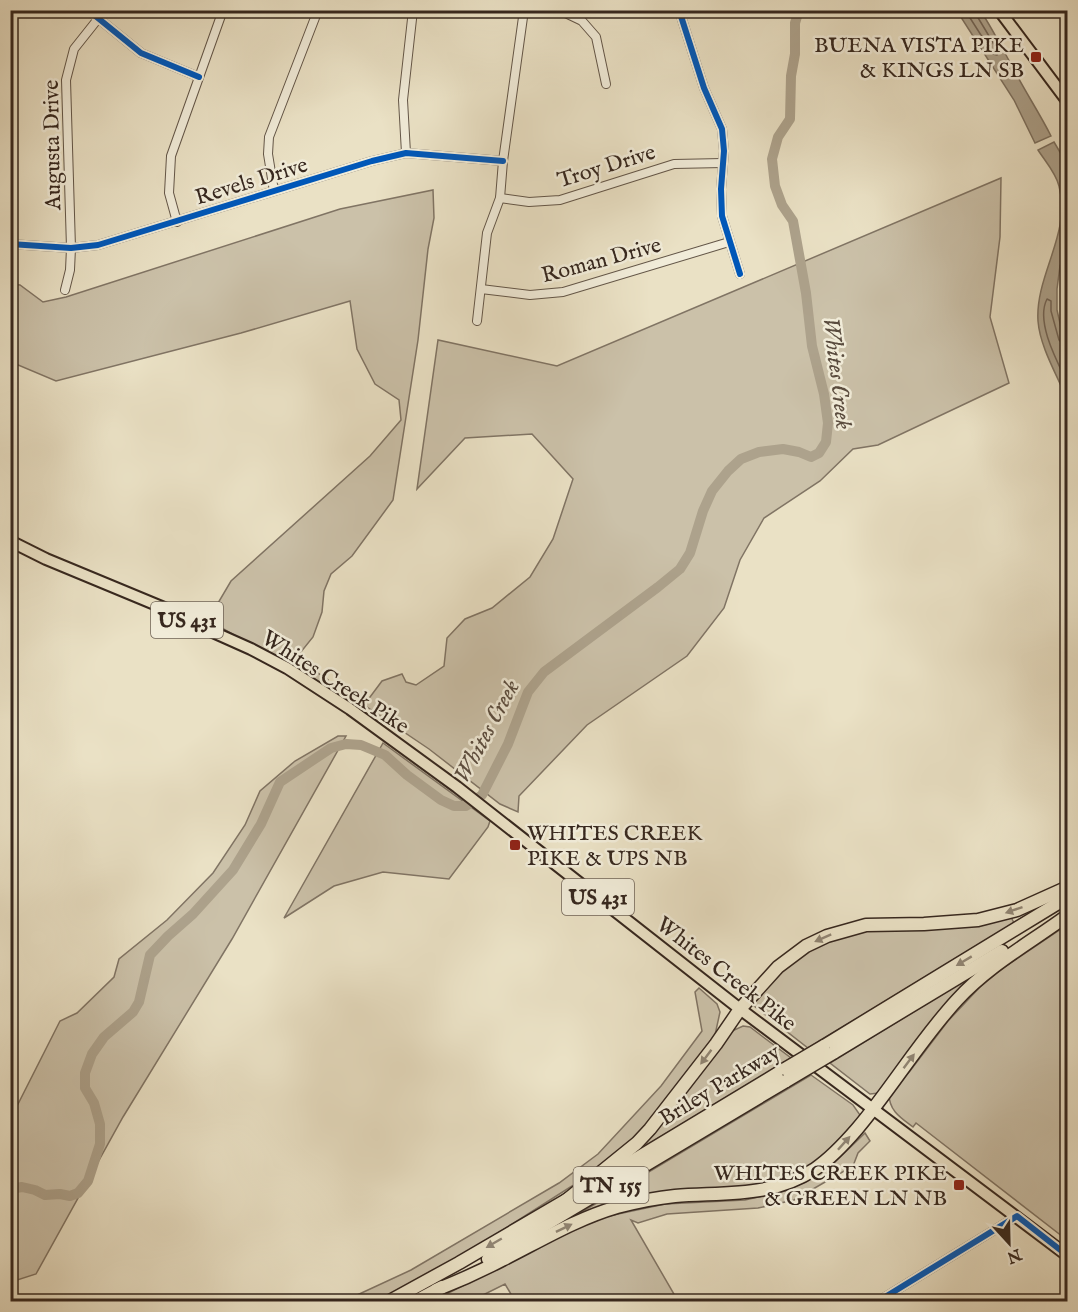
<svg xmlns="http://www.w3.org/2000/svg" width="1078" height="1312" font-family="'IM FELL English',serif">
<style>
.green{fill:#cbc1a9;stroke:#807464;stroke-width:1.5}
.water{fill:#ada28c;stroke:#7d7160;stroke-width:1.5}
.lines{fill:none;stroke-linecap:round;stroke-linejoin:round}
.shore{stroke:#726455;stroke-width:1.5}
.river{stroke:#ada28c;stroke-width:10}
.minor-casing{stroke:#635648;stroke-width:10}
.major-casing{stroke:#36271e;stroke-width:14}
.highway-casing{stroke:#36271e;stroke-width:15}
.minor{stroke:#f1ecd9;stroke-width:8}
.major{stroke:#eae1c5;stroke-width:10}
.highway{stroke:#eae1c5;stroke-width:12}
.highway-bridge-casing{stroke:#36271e;stroke-width:15;stroke-linecap:butt}
.highway-bridge{stroke:#eae1c5;stroke-width:12}
.cycleway-casing{stroke:#f1ecd9;stroke-width:10}
.cycleway{stroke:#0057b8;stroke-width:6}
.oneway{fill:#908472}
.poi-dot{fill:#8f2418;stroke:#f1ecd9;stroke-width:2}
.labels{text-anchor:middle;stroke-width:5;stroke-linejoin:round;paint-order:stroke}
.shield{fill:#f1ecd9;stroke:#6e6256;stroke-width:1.5}
.shield-label{font-size:21px;font-weight:bold;fill:#36271e}
.poi-label{font-size:22px;fill:#36271e;stroke:#f1ecd9;text-anchor:end}
.street-label{font-size:22px;fill:#36271e;stroke:#f1ecd9}
.water-label{font-size:24px;font-style:italic;fill:#5a4c3f;stroke:#f1ecd9}
</style>
<rect width="100%" height="100%" fill="#eae1c5"/>
<filter id="stains"><feTurbulence type="fractalNoise" baseFrequency=".00333" numOctaves="4"/><feColorMatrix values="0 0 0 0 .2 0 0 0 0 .09 0 0 0 0 .02 0 0 0 .5 -.17"/></filter>
<radialGradient id="worn" r=".72"><stop offset=".6" stop-color="#630" stop-opacity="0"/><stop offset="1" stop-color="#630" stop-opacity=".3"/></radialGradient>
<!-- green -->
<g class="green">
<polygon points="1001,178 1000,237 990,317 1009,383 878,445 853,449 820,481 764,518 740,560 724,608 687,656 587,725 519,796 518,812 500,804 429,749 364,705 382,681 402,674 406,682 416,685 444,666 447,638 465,619 492,608 530,577 553,539 573,479 532,434 465,438 417,489 438,340 557,366"/>
<polygon points="433,190 434,218 428,249 418,340 393,500 352,556 331,574 324,591 322,612 313,637 300,653 305,664 328,680 323,686 208,620 231,581 370,456 401,420 399,400 375,384 357,349 350,301 241,333 56,381 11,362 10,284 20,285 43,302 66,297 340,209"/>
<polygon points="338,736 346,736 232,939 123,1117 36,1274 11,1282 11,1112 16,1108 60,1021 77,1013 114,977 119,959 167,920 213,873 245,825 260,791 295,761"/>
<polygon points="383,743 490,821 488,827 449,879 383,872 334,886 284,918"/>
<polygon points="1010,915 1014,923 808,1048 754,1006 755,1002 781,971 807,951 850,932"/>
<path d="M1067,925V1240L916,1123L913,1127C901,1118 889,1111 889,1094L910,1071L948,1021L980,987L1003,968Z"/>
<polygon points="977,973 879,1093 870,1094 830,1063"/>
<polygon points="699,988 717,1004 720,1012 715,1035 656,1114 633,1140 607,1162 572,1186 465,1254 391,1297 382,1301 342,1302 411,1270 559,1183 598,1154 661,1086 702,1031 695,992"/>
<polygon points="743,1026 750,1027 791,1058 642,1148 640,1145 732,1031"/>
<polygon points="811,1075 853,1105 860,1115 848,1134 803,1173 740,1190 581,1217 580,1213"/>
<polygon points="865,1133 870,1141 858,1153 853,1166 794,1200 758,1208 667,1214 638,1223 631,1220 678,1301 515,1301 505,1284 471,1301 431,1302 577,1227 604,1217 665,1204 745,1200 785,1191 807,1181 830,1167"/>
</g>
<!-- water -->
<g class="water">
<path d="M957,11H980L982,13C993,30 1002,48 1012,66C1024,90 1039,112 1051,136L1035,143L1014,100Z"/>
<path d="M1054,142L1067,164V249L1060,266L1057,289V310L1062,332L1067,344V399C1057,375 1040,347 1038,321C1035,275 1072,233 1059,186C1056,173 1045,161 1038,150Z"/>
</g>
<g class="lines">
<!-- shore -->
<g class="shore">
<polyline points="965,10 993,54 997,55 998,51 977,16 976,10"/>
<path d="M1068,344L1062,343L1059,340L1051,311V301L1047,299C1035,322 1058,363 1068,384"/>
</g>
<!-- river -->
<polyline class="river" points="10,1189 22,1187 35,1190 45,1195 60,1194 70,1196 78,1193 88,1181 100,1144 100,1124 94,1103 85,1088 85,1073 92,1054 104,1037 133,1012 139,1002 150,955 168,936 193,914 233,870 261,824 280,782 331,748 346,744 361,745 385,755 407,775 441,800 454,806 466,806 482,795 508,744 528,692 544,672 658,587 680,569 690,553 703,511 712,491 728,471 741,459 759,452 783,449 799,452 811,457 819,453 826,442 828,423 824,394 812,346 806,293 793,221 782,205 775,186 772,159 778,137 790,119 791,76 795,54 795,23 799,10"/>
<!-- minor casing -->
<g class="minor-casing">
<g id="minor">
<polyline points="88,10 141,53 199,77"/>
<polyline points="559,10 582,21 596,37 606,84"/>
<polyline points="679,10 704,88 722,129 724,151 721,189 722,216 740,274"/>
<polyline points="406,153 403,100 413,10"/>
<polyline points="274,191 268,154 269,137 318,10"/>
<polyline points="500,198 529,202 560,200 674,164 723,163"/>
<polyline points="177,222 169,193 171,156 223,10"/>
<polyline points="10,244 71,248 98,245 372,161 406,153 503,161"/>
<polyline points="481,289 530,295 563,292 729,242"/>
<polyline points="65,290 70,270 71,248 66,80 74,49 105,10"/>
<polyline points="477,321 487,233 500,198 503,161 524,10"/>
<polyline points="877,1302 1017,1216"/>
</g>
</g>
<!-- major casing -->
<g class="major-casing">
<g id="major">
<polyline points="999,10 1068,102"/>
<polyline points="10,541 46,559 169,610 195,624 251,649 287,668 350,709 457,787 740,1009 1068,1256"/>
</g>
</g>
<!-- highway casing -->
<g class="highway-casing">
<g id="highway">
<polyline points="824,1046 1068,897"/>
<polyline points="833,1053 1002,951"/>
<polyline points="603,1179 785,1069"/>
<polyline points="563,1203 637,1143 650,1129 716,1044 740,1009 778,967 806,946 827,936 866,925 924,924 978,920 1017,910 1068,887"/>
<polyline points="488,1259 786,1081"/>
<path d="M436,1290C459,1281 481,1271 502,1260C540,1241 576,1219 617,1207C636,1202 655,1198 675,1196C724,1192 771,1198 815,1169C831,1158 844,1144 857,1129C892,1088 920,1040 957,1000C989,965 1030,943 1068,915"/>
<polyline points="388,1302 459,1263 570,1198"/>
<polyline points="414,1302 442,1287"/>
</g>
</g>
<!-- minor -->
<use href="#minor" class="minor"/>
<!-- major -->
<use href="#major" class="major"/>
<!-- highway -->
<use href="#highway" class="highway"/>
<!-- highway-bridge casing -->
<g class="highway-bridge-casing">
<g id="highway-bridge">
<polyline points="785,1069 824,1046"/>
<polyline points="786,1081 833,1053"/>
</g>
</g>
<!-- highway-bridge -->
<use href="#highway-bridge" class="highway-bridge"/>
<!-- cycleway casing -->
<g class="cycleway-casing">
<g id="cycleway">
<polyline points="88,10 141,53 199,77"/>
<polyline points="679,10 704,88 722,129 724,151 721,189 722,216 740,274"/>
<polyline points="10,244 71,248 98,245 372,161 406,153 503,161"/>
<polyline points="877,1302 1017,1216 1068,1256"/>
</g>
</g>
<!-- cycleway -->
<use href="#cycleway" class="cycleway"/>
</g>
<!-- one-way arrows -->
<defs><path id="oneway-solid" d="M-6-.8H1V-3.2L6.5 0L1 3.2V.8H-6Z" transform="scale(1.5)"/></defs>
<g class="oneway">
<use href="#oneway-solid" transform="translate(1014 910) rotate(161)"/>
<use href="#oneway-solid" transform="translate(823 938) rotate(156)"/>
<use href="#oneway-solid" transform="translate(964 961) rotate(149)"/>
<use href="#oneway-solid" transform="translate(706 1057) rotate(127)"/>
<use href="#oneway-solid" transform="translate(909 1061) rotate(-53)"/>
<use href="#oneway-solid" transform="translate(844 1143) rotate(-48)"/>
<use href="#oneway-solid" transform="translate(564 1228) rotate(-26)"/>
<use href="#oneway-solid" transform="translate(494 1243) rotate(150)"/>
</g>
<!-- markers -->
<g class="poi-dot">
<rect x="1030" y="51" width="12" height="12" rx="3"/>
<rect x="509" y="839" width="12" height="12" rx="3"/>
<rect x="953" y="1179" width="12" height="12" rx="3"/>
</g>
<g class="labels">
<!-- shield labels -->
<g class="shield">
<rect x="151" y="602" width="72" height="36" rx="4.5"/>
<rect x="562" y="879" width="72" height="36" rx="4.5"/>
<rect x="573.5" y="1167" width="75" height="36" rx="4.5"/>
</g>
<g class="shield-label">
<text x="187" y="627">US 431</text>
<text x="598" y="904">US 431</text>
<text x="611" y="1192">TN 155</text>
</g>
<!-- poi labels -->
<g class="poi-label">
<text x="1024" y="52">BUENA VISTA PIKE<tspan x="1024" dy="25">&amp; KINGS LN SB</tspan></text>
<text x="527" y="840" text-anchor="start">WHITES CREEK<tspan x="527" dy="25">PIKE &amp; UPS NB</tspan></text>
<text x="947" y="1180">WHITES CREEK PIKE<tspan x="947" dy="25">&amp; GREEN LN NB</tspan></text>
</g>
<!-- street labels -->
<g class="street-label">
<text transform="translate(51 145) rotate(-91)" y="8">Augusta Drive</text>
<text transform="translate(606 165) rotate(-17)" y="8">Troy Drive</text>
<text transform="translate(251 180) rotate(-17)" y="8">Revels Drive</text>
<text transform="translate(601 259) rotate(-15)" y="8">Roman Drive</text>
<text transform="translate(336 681) rotate(33)" y="8">Whites Creek Pike</text>
<text transform="translate(727 973) rotate(38)" y="8">Whites Creek Pike</text>
<text transform="translate(719 1084) rotate(-31)" y="8">Briley Parkway</text>
</g>
<!-- water labels -->
<g class="water-label">
<text transform="translate(838 373) rotate(83)" y="8">Whites Creek</text>
<text transform="translate(486 731) rotate(-62)" y="8">Whites Creek</text>
</g>
</g>
<!-- margin -->
<rect width="1078" height="1312" fill="none" stroke="#eae1c5" stroke-width="36"/>
<rect x="12" y="12" width="1054" height="1288" fill="none" stroke="#36271e" stroke-width="3"/>
<rect x="18" y="18" width="1042" height="1276" fill="none" stroke="#36271e" stroke-width="1.5"/>
<!-- north arrow -->
<g transform="translate(1009 1243) rotate(158)" stroke="#f1ecd9" stroke-width="4.5" paint-order="stroke">
<path d="M0-4.5L10 22L0 15L-10 22Z" fill="#36271e"/>
<text y="-9" font-size="16" font-weight="bold" text-anchor="middle" fill="#36271e">N</text>
</g>
<rect width="100%" height="100%" filter="url(#stains)"/>
<rect width="100%" height="100%" fill="url(#worn)"/>
</svg>
